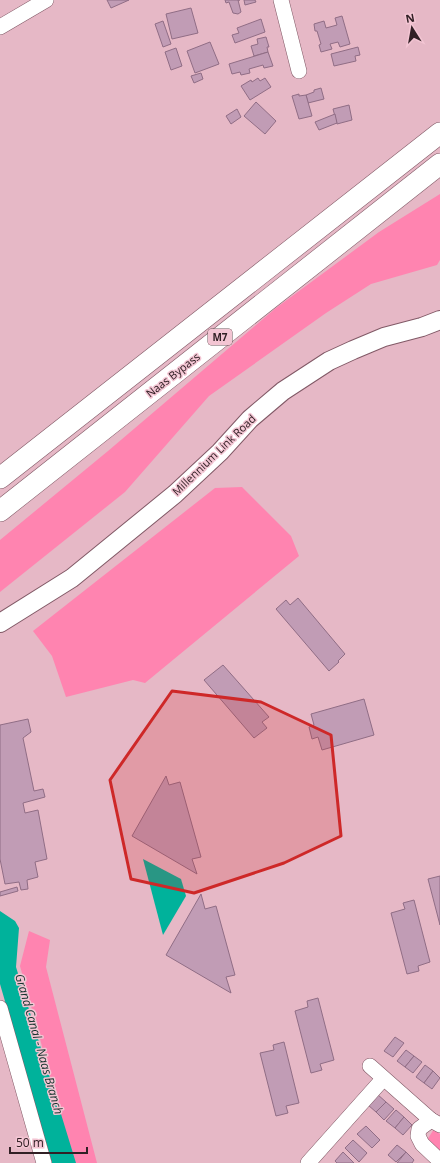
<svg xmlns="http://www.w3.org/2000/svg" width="440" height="1163" font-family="'Open Sans',sans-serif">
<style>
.green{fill:#ff84b0}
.water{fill:#00b29b}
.building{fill:#c19cb5;stroke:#906d85}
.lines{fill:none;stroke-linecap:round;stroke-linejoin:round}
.minor-casing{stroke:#815966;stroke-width:16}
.major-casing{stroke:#815966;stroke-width:20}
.highway-casing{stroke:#815966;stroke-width:22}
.minor{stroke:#fff;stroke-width:15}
.major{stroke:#fff;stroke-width:18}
.highway{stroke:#fff;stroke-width:21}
.marked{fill:#ce2828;fill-opacity:0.2;stroke:#ce2828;stroke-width:3;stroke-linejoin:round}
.labels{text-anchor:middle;stroke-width:3;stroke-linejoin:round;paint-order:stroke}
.shield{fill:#f3c5d3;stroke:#6b5259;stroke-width:1}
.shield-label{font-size:10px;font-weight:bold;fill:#312025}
.street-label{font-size:11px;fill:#312025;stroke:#f3c5d3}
.water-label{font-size:12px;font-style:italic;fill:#15332d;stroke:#f3c5d3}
</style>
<rect width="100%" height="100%" fill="#e6b8c6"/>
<!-- green -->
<g class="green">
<polygon points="440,194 440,260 437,265 371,284 326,313 209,396 125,492 0,592 0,540 108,451 276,308 379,232"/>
<polygon points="242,487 291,536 299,556 145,683 133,680 66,697 52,656 33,631 215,488"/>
<polygon points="29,931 50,940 46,967 97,1163 74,1163 20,966"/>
<polygon points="434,1129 440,1134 440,1152 427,1140"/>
</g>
<!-- water -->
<g class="water">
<polygon points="143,859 181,879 186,896 163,935"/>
<polygon points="0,911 15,921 19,928 16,967 76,1163 52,1163 0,984"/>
</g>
<!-- building -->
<g class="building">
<polygon points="107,0 129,0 111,8"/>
<polygon points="225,0 240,0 238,0 241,12 238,14 233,13 229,2 226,3"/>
<polygon points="244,0 255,0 256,2 245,5"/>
<polygon points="191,8 198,33 172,39 166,14"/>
<polygon points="342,16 350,44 340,47 338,42 330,44 332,49 321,52 319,45 321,44 317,31 315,31 314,24 324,21 326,28 337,25 335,18"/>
<polygon points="261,19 265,32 235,43 232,35 239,33 237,28"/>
<polygon points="163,21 171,44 163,47 155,24"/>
<polygon points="266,37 269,47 267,47 268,52 254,56 251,46 258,44 257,39"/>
<polygon points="210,42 219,64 195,73 187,51"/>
<polygon points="358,47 360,55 355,56 356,61 334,66 331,54"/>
<polygon points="176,48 182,66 171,70 165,52"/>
<polygon points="268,52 273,66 264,68 263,65 249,69 250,73 241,75 240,72 232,74 229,64"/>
<polygon points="201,73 203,79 194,83 191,76"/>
<polygon points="258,78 260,81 265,78 271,87 250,100 241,86 251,80 252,82"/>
<polygon points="321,88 324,99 308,103 306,95 314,92 314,90"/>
<polygon points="299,94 299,96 306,95 312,116 299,119 292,96"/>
<polygon points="256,102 276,121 265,134 244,116"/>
<polygon points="349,105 352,120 337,124 333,109"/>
<polygon points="237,109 241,117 231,124 226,116"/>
<polygon points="335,114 337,123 319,130 315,122"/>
<polygon points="298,598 345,654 338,661 339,662 329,671 276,609 286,600 290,605"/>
<polygon points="223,665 269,717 262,722 267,728 254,738 204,680"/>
<polygon points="364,699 374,735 322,750 318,737 312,739 309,727 314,725 311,714"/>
<polygon points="28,719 31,732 23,738 34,791 43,789 45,797 23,803 25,813 38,810 47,859 35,862 38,877 27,880 28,889 21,890 19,882 5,884 0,859 0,725"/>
<polygon points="166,776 169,785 180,782 201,857 192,859 197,874 132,836"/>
<polygon points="440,876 440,925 428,879"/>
<polygon points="17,887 18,891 0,896 0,892"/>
<polygon points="201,894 205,909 216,906 235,975 226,977 231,993 166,955"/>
<polygon points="414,900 430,962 418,966 419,971 407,974 391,913 405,909 403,903"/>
<polygon points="318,998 334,1060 320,1064 322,1070 311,1073 295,1011 308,1007 307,1001"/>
<polygon points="395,1037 404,1043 393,1057 384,1051"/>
<polygon points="284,1042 299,1103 286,1106 288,1113 276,1116 260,1053 274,1050 273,1045"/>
<polygon points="406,1050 414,1056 405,1067 397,1061"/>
<polygon points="414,1056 422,1062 413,1073 405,1067"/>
<polygon points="425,1065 433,1071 424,1083 416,1077"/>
<polygon points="433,1071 440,1078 432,1089 424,1083"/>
<polygon points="377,1094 386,1102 376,1112 368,1105"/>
<polygon points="386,1102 394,1109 384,1120 376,1112"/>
<polygon points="396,1110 404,1117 395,1128 386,1121"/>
<polygon points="404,1117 412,1125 403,1135 395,1128"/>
<polygon points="366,1126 380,1140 372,1148 357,1134"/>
<polygon points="353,1140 367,1153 359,1162 345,1148"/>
<polygon points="397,1145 406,1152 396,1162 388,1155"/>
<polygon points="343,1152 354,1163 337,1163 335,1161"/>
<polygon points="406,1152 414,1160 412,1163 397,1163"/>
</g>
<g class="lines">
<!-- minor casing -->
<g class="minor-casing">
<g id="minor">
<polyline points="281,0 299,71"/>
<polyline points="0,27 46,0"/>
<polyline points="0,1008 44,1163"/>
<polyline points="370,1066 431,1120 440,1125"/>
<polyline points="431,1120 419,1129 418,1136 422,1144 440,1161"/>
<polyline points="308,1163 383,1079"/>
</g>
</g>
<!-- major casing -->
<g class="major-casing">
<polyline id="major" points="0,623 72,578 175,494 220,452 250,419 283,391 329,361 353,350 384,337 422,327 440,320"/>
</g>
<!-- highway casing -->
<g class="highway-casing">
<g id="highway">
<polyline points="0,478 440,133"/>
<polyline points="0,511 440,164"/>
</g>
</g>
<!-- minor -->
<use href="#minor" class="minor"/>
<!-- major -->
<use href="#major" class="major"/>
<!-- highway -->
<use href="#highway" class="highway"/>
</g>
<!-- marked area -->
<path class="marked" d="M172,691L261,702L331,735L341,836L284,863L194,893L131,879L110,780Z"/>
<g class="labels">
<!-- shield labels -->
<rect class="shield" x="208" y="329" width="24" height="16" rx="3"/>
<g class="shield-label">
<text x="220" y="341">M7</text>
</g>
<!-- street labels -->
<g class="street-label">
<text transform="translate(173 375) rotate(-38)" y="4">Naas Bypass</text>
<text transform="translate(214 455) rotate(-44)" y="4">Millennium Link Road</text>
</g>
<!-- water labels -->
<g class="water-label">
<text transform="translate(39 1044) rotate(74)" y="4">Grand Canal - Naas Branch</text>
</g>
</g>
<!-- north arrow -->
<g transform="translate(412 28) rotate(349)" stroke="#f3c5d3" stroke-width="3" paint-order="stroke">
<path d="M0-3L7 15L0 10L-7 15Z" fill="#312025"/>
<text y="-6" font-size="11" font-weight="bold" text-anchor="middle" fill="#312025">N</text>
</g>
<!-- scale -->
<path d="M10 1147v6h77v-6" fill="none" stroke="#312025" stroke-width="2"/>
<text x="16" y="1147" font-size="12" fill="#312025" stroke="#f3c5d3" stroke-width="3" paint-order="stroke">50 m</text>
</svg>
